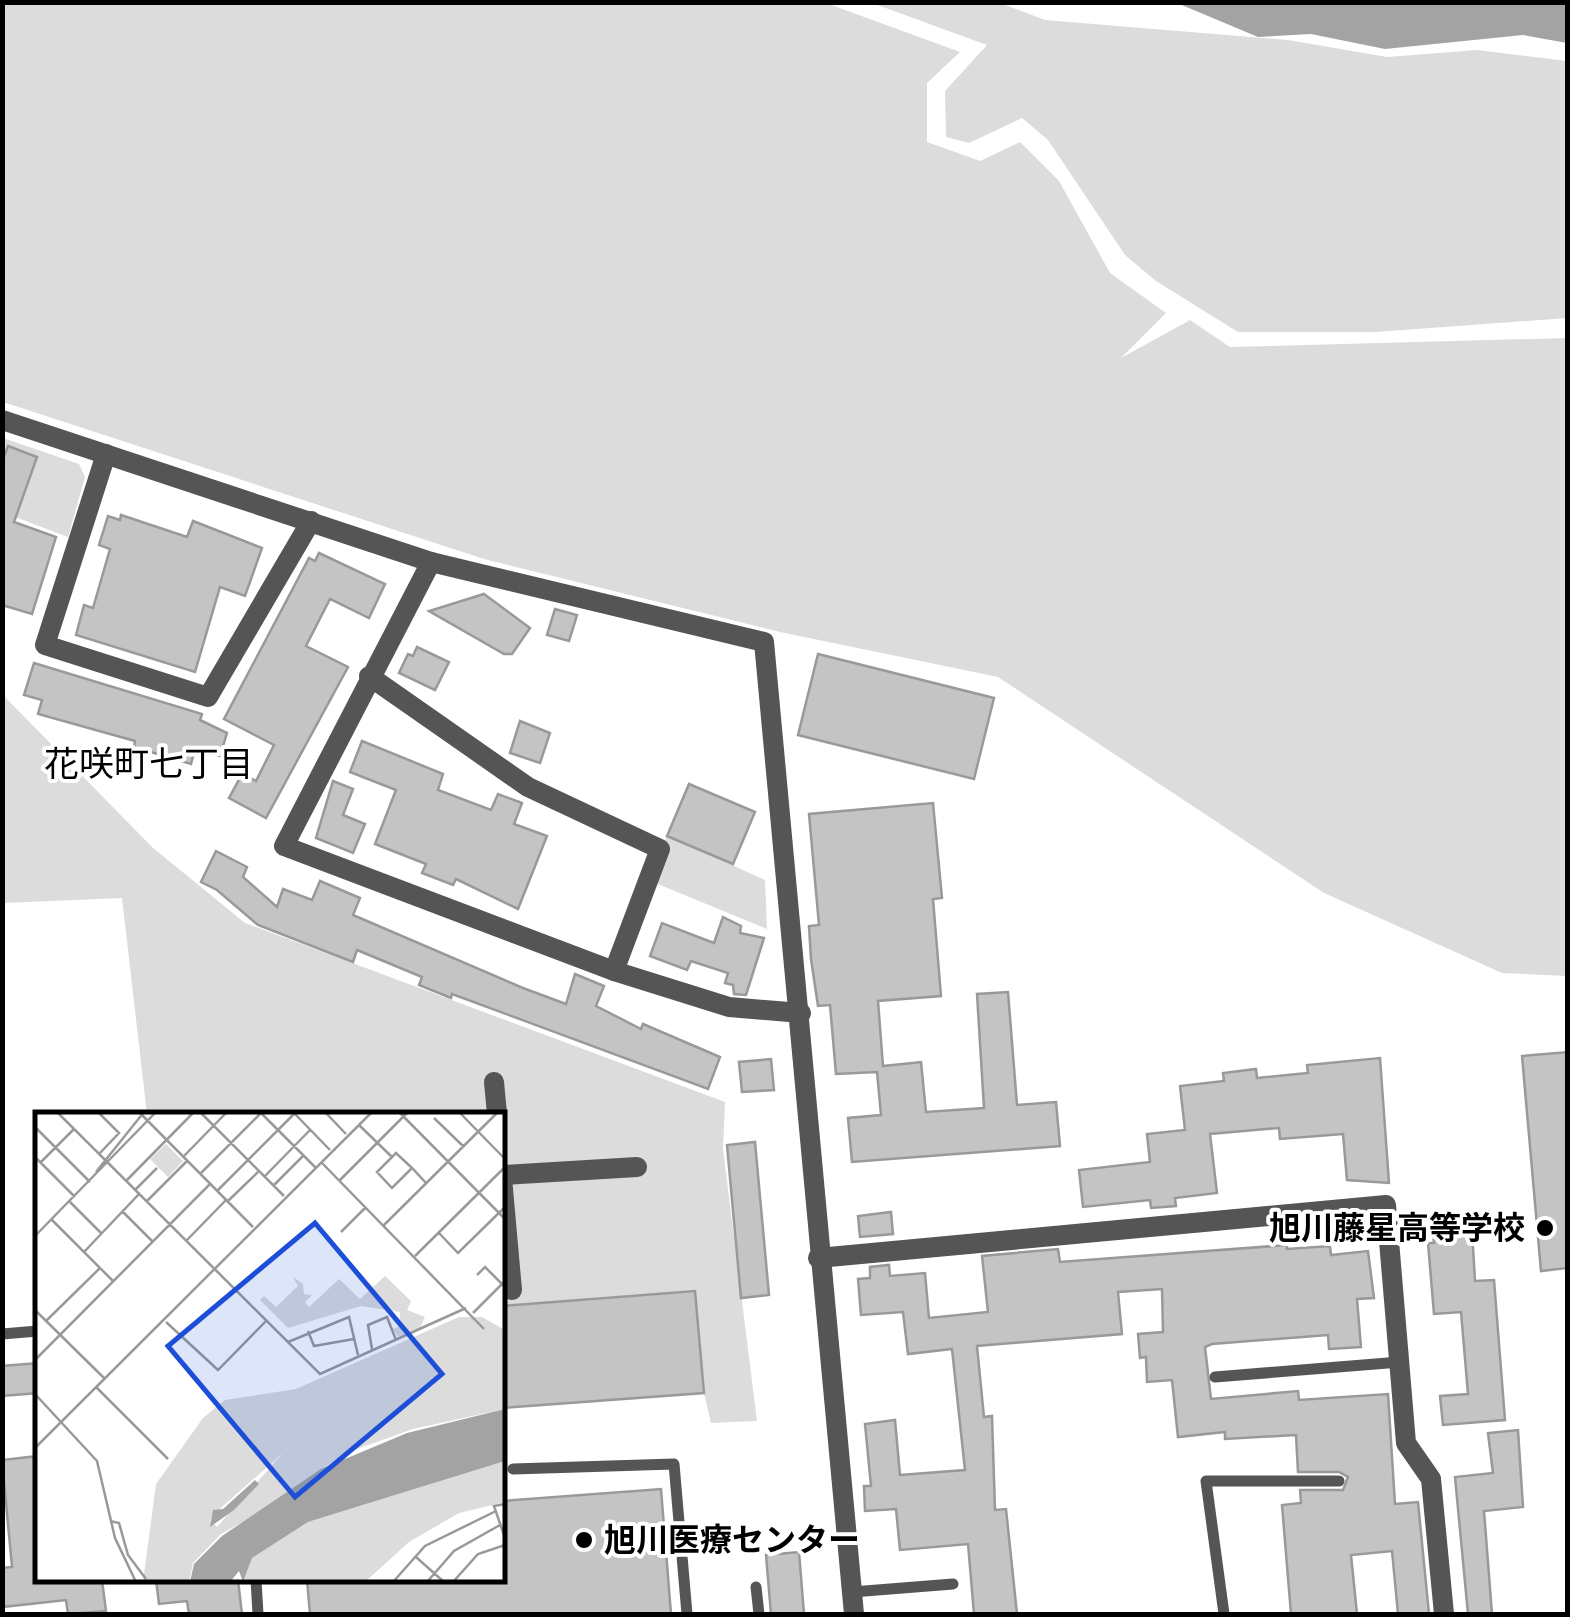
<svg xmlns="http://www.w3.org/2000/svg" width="1570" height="1617" font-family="Overpass,'Noto Sans JP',sans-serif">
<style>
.green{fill:#dcdcdc}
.water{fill:#a3a3a3}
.building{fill:#c4c4c4;stroke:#999;stroke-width:2.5}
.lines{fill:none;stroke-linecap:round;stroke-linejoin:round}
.lane{stroke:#555;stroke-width:11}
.street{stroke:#555;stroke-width:20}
.poi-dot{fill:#000;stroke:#fff;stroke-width:4}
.labels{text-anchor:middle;stroke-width:8;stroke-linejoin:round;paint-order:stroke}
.poi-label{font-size:32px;font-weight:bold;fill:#000;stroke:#fff;text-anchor:end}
.neighbourhood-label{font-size:35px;fill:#000;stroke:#fff}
.inset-road{fill:none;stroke:#999;stroke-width:2.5}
.view{fill:#1d4ed8;fill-opacity:0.15;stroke:#1d4ed8;stroke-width:5}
.inset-edge{fill:none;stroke:#000;stroke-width:5}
</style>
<rect width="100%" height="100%" fill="#fff"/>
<!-- green -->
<g class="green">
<polygon points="3,2 826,3 960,52 927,83 927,142 980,161 1020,142 1059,181 1110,273 1166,313 1121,358 1190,320 1230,347 1567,338 1567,976 1502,973 1324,893 998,677 780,632 484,559 3,402"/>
<polygon points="872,3 1000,3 1045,20 1288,40 1387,57 1477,50 1567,61 1567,318 1375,332 1238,332 1156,281 1125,255 1048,140 1022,118 969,143 946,137 945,91 987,45"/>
<polygon points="3,438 79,464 85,477 68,537 15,517 3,531"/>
<polygon points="2,694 152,847 245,923 725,1102 723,1149 757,1421 711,1423 704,1393 695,1291 503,1306 502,1114 147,1114 122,898 3,903"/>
<polygon points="667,836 765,880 767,929 648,880"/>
</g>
<!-- water -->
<polygon class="water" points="1177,3 1567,3 1567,43 1523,35 1385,49 1311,34 1258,37"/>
<!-- building -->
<g class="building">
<polygon points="8,446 37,457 14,522 56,537 32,614 2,605 2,462"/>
<polygon points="121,515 187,537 193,521 262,548 245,596 220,587 195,672 76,635 84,605 93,608 110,549 99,545 108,516 120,520"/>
<polygon points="319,553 385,584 369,618 330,599 306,646 348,667 266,818 229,798 242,774 256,781 274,745 224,719 309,558 315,561"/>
<polygon points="484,594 530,628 512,654 504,654 429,611"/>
<polygon points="555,609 577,615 569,641 547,635"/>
<polygon points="417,647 449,662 435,690 399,673 408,654 413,656"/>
<polygon points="818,654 994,698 974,779 798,735"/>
<polygon points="34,663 202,714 200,720 227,733 220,756 195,749 191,764 134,747 135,741 38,714 42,700 24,695"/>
<polygon points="520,721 550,733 540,763 510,753"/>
<polygon points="362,741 443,774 438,790 491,810 498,794 522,803 514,824 547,836 518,909 456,879 453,885 422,873 426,864 375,844 396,790 350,772"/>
<polygon points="333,781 353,789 343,815 365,824 353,853 316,838"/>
<polygon points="689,784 755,812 733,864 667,836"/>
<polygon points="933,803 942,898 933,899 941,996 878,1001 883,1066 921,1062 926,1112 984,1108 977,994 1008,992 1017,1105 1056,1102 1060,1146 852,1162 848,1118 881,1115 877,1072 836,1074 830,1005 818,1006 811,959 809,926 819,925 809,814"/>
<polygon points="216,851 247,867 243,877 277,907 283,889 312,900 320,881 360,898 353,915 523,988 566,1004 575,974 604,986 596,1006 641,1029 643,1024 720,1057 708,1089 452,994 451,998 419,985 422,977 357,950 353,962 258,925 217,890 201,882"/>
<polygon points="723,917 741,926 740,933 764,938 746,995 734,994 733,985 725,983 728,973 691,961 687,970 650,956 662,923 714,943"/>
<polygon points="1568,1052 1568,1268 1541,1271 1522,1056"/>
<polygon points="1380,1058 1389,1183 1347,1180 1343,1134 1280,1139 1279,1128 1210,1134 1217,1193 1175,1198 1176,1206 1151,1208 1150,1200 1083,1207 1079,1170 1150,1162 1147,1134 1185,1130 1180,1086 1224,1081 1223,1073 1256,1069 1257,1078 1308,1073 1307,1065"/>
<polygon points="771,1059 774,1090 742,1092 739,1062"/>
<polygon points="755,1142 769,1295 741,1298 727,1145"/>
<polygon points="891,1212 893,1234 860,1237 858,1216"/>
<polygon points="1472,1230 1475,1281 1494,1280 1505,1420 1443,1425 1440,1396 1468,1394 1461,1312 1434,1314 1428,1243 1434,1243 1433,1233"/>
<polygon points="1287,1245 1287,1249 1330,1246 1331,1255 1368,1251 1374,1298 1357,1299 1361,1347 1329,1349 1328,1335 1212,1344 1205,1347 1211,1399 1298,1391 1299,1400 1388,1394 1395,1504 1418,1502 1429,1614 1398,1614 1392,1551 1351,1555 1357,1614 1291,1614 1282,1505 1301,1503 1300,1490 1343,1490 1348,1477 1339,1472 1298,1472 1296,1435 1225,1439 1225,1432 1178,1437 1172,1380 1147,1382 1146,1357 1140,1358 1138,1334 1163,1332 1162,1289 1118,1292 1122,1334 977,1346 984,1417 992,1416 995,1510 1006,1509 1017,1614 974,1614 968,1544 900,1550 896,1509 865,1511 864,1486 871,1486 865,1424 895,1420 900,1475 965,1470 952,1349 908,1354 903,1312 861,1315 858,1279 870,1278 870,1267 889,1265 890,1276 925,1273 929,1318 988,1312 982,1256 1058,1249 1060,1262"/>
<polygon points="695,1291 704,1393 502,1408 502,1306"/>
<polygon points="38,1363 38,1393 2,1396 2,1366"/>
<polygon points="1518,1430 1523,1507 1484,1511 1492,1614 1468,1614 1455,1477 1493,1473 1488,1433"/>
<polygon points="38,1456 38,1580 102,1580 106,1611 68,1614 66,1600 2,1607 2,1568 12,1567 2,1460"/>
<polygon points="661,1489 671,1614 310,1614 307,1580 502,1580 502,1501"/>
<polygon points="799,1552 804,1614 771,1614 766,1555"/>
<polygon points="156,1580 238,1580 242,1614 189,1614 187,1601 159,1604"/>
</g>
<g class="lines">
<!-- lane -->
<g class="lane">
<polyline points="2,1334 38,1331"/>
<polyline points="1215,1377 1400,1362"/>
<polyline points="513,1469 674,1464 687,1614"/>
<polyline points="256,1580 258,1614"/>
<polyline points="756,1587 759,1614"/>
<polyline points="852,1592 953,1584"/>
<polyline points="1224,1614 1206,1481 1339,1481"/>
</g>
<!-- street -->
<g class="street">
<polyline points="2,420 431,562 764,642 854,1614"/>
<polyline points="106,454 45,645 208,697 311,521"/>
<polyline points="431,562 284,846 614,971 729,1007 801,1013"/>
<polyline points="369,676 528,787 660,849 614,971"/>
<polyline points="494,1082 497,1114"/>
<polyline points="502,1175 637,1167"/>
<polyline points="502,1178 512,1290"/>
<polyline points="818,1258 1386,1205 1406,1443 1431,1479 1444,1614"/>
</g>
</g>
<!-- markers -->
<g class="poi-dot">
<circle cx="1545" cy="1228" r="10"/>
<circle cx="584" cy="1540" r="10"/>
</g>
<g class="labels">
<!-- poi labels -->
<g class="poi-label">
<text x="1525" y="1239">旭川藤星高等学校</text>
<text x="604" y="1551" text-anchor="start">旭川医療センター</text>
</g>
<!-- neighbourhood labels -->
<g class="neighbourhood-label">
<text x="149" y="776">花咲町七丁目</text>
</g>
</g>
<!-- overview -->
<g transform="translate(35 1112)">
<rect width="470" height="470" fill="#fff"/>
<path d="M131,32L148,49L133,65L115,47ZM350,164L376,189L372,198L390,205L385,216L363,225L358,217L365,214V200L326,194L253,216L225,188L229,184L241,195L263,174L258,165L268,172L269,182L277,183L270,190L274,195L304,167L325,187ZM424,205H447L470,218V297L378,317L308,342L240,392L186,422L158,451L154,470H108L121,372L168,306L190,288L261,277ZM248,341L182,415L175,408L179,402ZM470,349V390L424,401L374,430L330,470H208L217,446L273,410Z" fill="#dcdcdc" fill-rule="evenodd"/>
<path d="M470,297V349L273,410L217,446L208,470L204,459L195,470H155L159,452L187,424L286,357L372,321ZM220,368L224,372L199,398L175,415L178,398L188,397Z" fill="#a3a3a3"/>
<path class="inset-road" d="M22,0L285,262L431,196M63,0L84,21L64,42M104,0L218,115M165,0L249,84M258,0L295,38M290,0L311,22M364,0L470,107M424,0L470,47M226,1L281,56M399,6L429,35M324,13L357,45M0,15L55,70M0,45L40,85M148,45L192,0M6,50L39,17M287,51L449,217M377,56L357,76L342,60L361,41L377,56L391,71M61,60L109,0M165,62L227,0M229,65L275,18M91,69L159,0M304,69L373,0M238,74L268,44M100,78L122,56M182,79L259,2M112,89L152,49M193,89L223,60M35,90L67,122M87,99L118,130M17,108L78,169M349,113L463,0M306,120L331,95M404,121L423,141L470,95M0,124L121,0M151,129L191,88M49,140L104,82M380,144L470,55M442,163L450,155L470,175M0,198L69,266M438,201L470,169M11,209L65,156M131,210L183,258L232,208M273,219L279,234L319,227M253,230L314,205L323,243M337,237L333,213L352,205L361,228M0,248L175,72M61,275L133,347M0,282L62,349L80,426L101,470M0,336L337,0M470,392L459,394L470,426M75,409L84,411L93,443L111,467M381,445L409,470M358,470L390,434L461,399M392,470L419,439L465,413M418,470L443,442L470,433"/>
<path class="view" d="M280,111L407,262L260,385L133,234Z"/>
<rect width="470" height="470" class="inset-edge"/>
</g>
<!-- border -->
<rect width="1570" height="1617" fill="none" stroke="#000000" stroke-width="10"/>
</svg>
